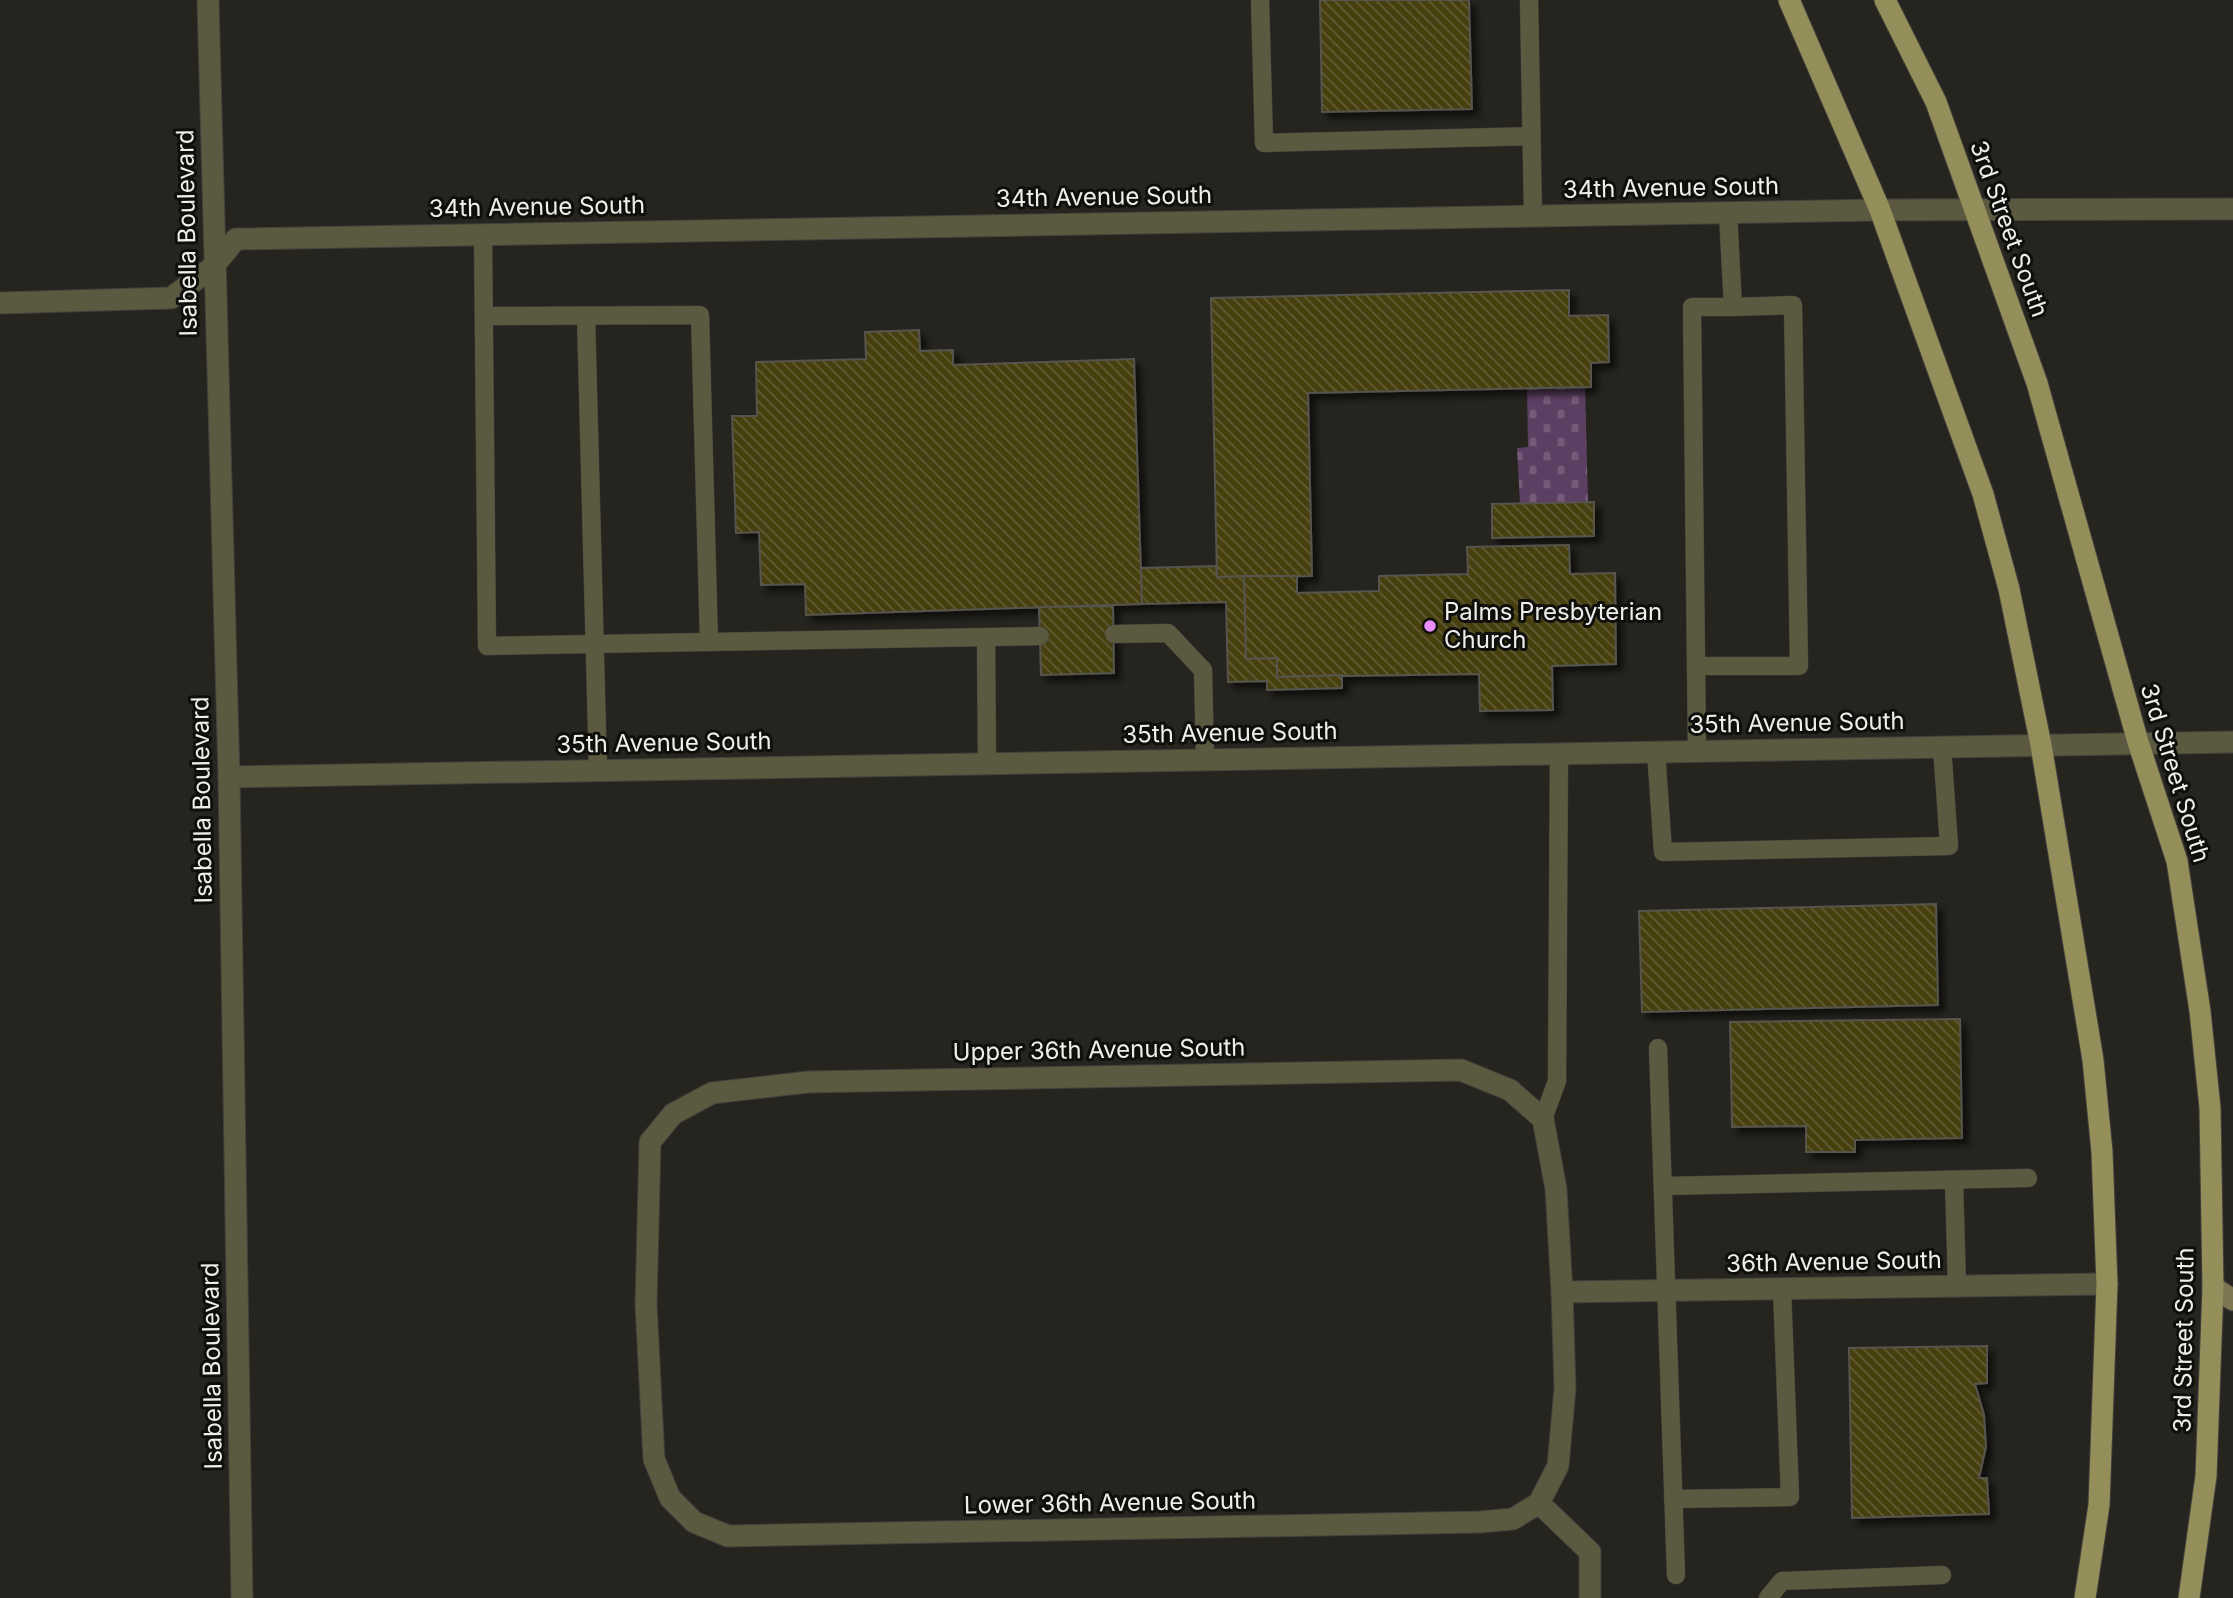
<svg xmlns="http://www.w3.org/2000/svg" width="2233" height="1598" font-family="Inter,sans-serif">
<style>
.cemetery{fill:url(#cemetery-stones)}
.building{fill:url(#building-back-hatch);stroke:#55544e;stroke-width:2;filter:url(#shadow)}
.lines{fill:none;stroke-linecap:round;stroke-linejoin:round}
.lane-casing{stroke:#41403b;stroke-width:19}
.street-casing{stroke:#41403b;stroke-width:23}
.secondary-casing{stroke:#41403b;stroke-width:23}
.primary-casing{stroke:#41403b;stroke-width:23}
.lane{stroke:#5c5941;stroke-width:18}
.street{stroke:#5c5941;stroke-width:21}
.secondary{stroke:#7c7750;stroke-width:21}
.primary{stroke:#948e5b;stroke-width:21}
.poi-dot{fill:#eb8dfc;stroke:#0e0e0b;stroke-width:2.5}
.labels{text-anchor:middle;stroke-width:6;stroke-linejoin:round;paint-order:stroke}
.street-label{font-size:24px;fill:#efeeea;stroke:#0e0e0b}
.poi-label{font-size:24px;fill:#efeeea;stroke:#0e0e0b;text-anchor:start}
</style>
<defs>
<pattern id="cemetery-stones" width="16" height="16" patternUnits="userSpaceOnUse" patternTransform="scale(1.75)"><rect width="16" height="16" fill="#5c4061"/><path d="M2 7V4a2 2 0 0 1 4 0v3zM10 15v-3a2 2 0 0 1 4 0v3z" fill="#745c78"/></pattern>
<pattern id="building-back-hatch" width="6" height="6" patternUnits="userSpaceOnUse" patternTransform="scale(1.75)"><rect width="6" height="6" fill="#464011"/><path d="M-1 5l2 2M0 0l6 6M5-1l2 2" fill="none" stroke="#615c34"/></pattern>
<filter id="shadow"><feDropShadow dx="6" dy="6" stdDeviation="3.5" flood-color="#0009"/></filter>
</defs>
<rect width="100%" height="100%" fill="#25241f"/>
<!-- cemetery -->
<polygon class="cemetery" points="1585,387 1588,502 1520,504 1517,448 1528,447 1527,389"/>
<!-- building -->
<g class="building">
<polygon points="1320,0 1469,0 1472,109 1322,112"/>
<polygon points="1569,290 1569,316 1608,315 1609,362 1591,363 1591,387 1308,393 1312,576 1217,577 1211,298"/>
<polygon points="919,330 920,351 953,350 953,365 1134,359 1142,604 806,615 805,584 761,585 759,532 736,533 732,416 757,416 756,362 866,359 865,332"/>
<polygon points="1594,502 1594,536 1492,538 1492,504"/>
<polygon points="1569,545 1570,574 1615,573 1616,664 1552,666 1553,710 1480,711 1479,674 1277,677 1277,658 1246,659 1244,576 1297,576 1297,593 1379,591 1379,576 1468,574 1467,547"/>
<polygon points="1216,566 1217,577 1244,576 1246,659 1277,658 1277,677 1342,675 1342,688 1267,690 1267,681 1228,682 1226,602 1142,604 1141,568"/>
<polygon points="1113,606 1114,673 1041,675 1039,607"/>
<polygon points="1936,904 1938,1005 1642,1012 1639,911"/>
<polygon points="1960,1019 1962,1138 1855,1140 1855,1152 1806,1152 1806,1126 1732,1127 1730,1022"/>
<polygon points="1987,1346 1987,1383 1975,1384 1984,1415 1986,1447 1979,1478 1987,1478 1989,1514 1852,1518 1849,1348"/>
</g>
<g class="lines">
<!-- lane casing -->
<g class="lane-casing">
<g id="lane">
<polyline points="1260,0 1264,143 1531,136"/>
<polyline points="1529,0 1533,216"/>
<polyline points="483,235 487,646 1040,636"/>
<polyline points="484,316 700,315 709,642"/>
<polyline points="586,316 598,770"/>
<polyline points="1114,634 1168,633 1203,670 1205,759"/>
<polyline points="986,637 987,763"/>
<polyline points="1696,666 1799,666 1793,305 1733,307"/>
<polyline points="1656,751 1663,852 1949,846 1942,746"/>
<polyline points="1697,751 1692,307 1733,307 1728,213"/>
<polyline points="1658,1048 1676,1575"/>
<polyline points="1543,1119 1557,1081 1559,753"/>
<polyline points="1954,1180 1957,1286"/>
<polyline points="1663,1186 2028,1178"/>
<polyline points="1673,1499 1790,1497 1782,1289"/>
<polyline points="1768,1598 1782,1581 1942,1575"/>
</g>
</g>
<!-- street casing -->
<g class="street-casing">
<g id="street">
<polyline points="208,0 229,777 242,1598"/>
<polyline points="0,303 171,298 213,267 236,239 1880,210 2233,209"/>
<polyline points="229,777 2233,742"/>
<polygon points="1461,1070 1510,1090 1543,1119 1556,1189 1562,1292 1565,1388 1558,1466 1539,1503 1513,1519 1480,1522 728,1536 694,1522 670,1498 654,1459 646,1305 650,1142 673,1114 712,1093 808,1082"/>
<polyline points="1562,1292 2107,1284"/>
<polyline points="1539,1503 1590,1552 1590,1598"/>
</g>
</g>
<!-- secondary casing -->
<g class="secondary-casing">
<polyline id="secondary" points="2213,1287 2233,1300"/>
</g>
<!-- primary casing -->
<g class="primary-casing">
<g id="primary">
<polyline points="1789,0 1880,210 1983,494 2009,589 2041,745 2093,1060 2102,1152 2107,1284 2099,1505 2085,1598"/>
<polyline points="1885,0 1936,102 2037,383 2138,742 2177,861 2200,1011 2210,1108 2213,1287 2206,1476 2189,1598"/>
</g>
</g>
<!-- lane -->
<use href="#lane" class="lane"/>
<!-- street -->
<use href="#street" class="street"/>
<!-- secondary -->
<use href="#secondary" class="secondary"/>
<!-- primary -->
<use href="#primary" class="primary"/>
</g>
<!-- markers -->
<circle class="poi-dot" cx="1430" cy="626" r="7"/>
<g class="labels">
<!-- street labels -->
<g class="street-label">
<text transform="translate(1671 188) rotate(-1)" y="8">34th Avenue South</text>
<text transform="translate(1104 197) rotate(-1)" y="8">34th Avenue South</text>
<text transform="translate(537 207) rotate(-1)" y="8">34th Avenue South</text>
<text transform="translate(2009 229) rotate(70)" y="8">3rd Street South</text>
<text transform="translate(187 233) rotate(-91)" y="8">Isabella Boulevard</text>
<text transform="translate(1797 723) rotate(-1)" y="8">35th Avenue South</text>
<text transform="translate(1230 733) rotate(-1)" y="8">35th Avenue South</text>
<text transform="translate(664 743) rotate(-1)" y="8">35th Avenue South</text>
<text transform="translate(2175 773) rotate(73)" y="8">3rd Street South</text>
<text transform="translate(202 800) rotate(-91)" y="8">Isabella Boulevard</text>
<text transform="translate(1099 1050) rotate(-1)" y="8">Upper 36th Avenue South</text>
<text transform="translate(1834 1262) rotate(-1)" y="8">36th Avenue South</text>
<text transform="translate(2184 1340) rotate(-89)" y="8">3rd Street South</text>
<text transform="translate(212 1366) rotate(-91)" y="8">Isabella Boulevard</text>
<text transform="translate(1110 1503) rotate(-1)" y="8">Lower 36th Avenue South</text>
</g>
<!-- poi labels -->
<g class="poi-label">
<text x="1444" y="620">Palms Presbyterian<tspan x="1444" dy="28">Church</tspan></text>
</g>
</g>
</svg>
